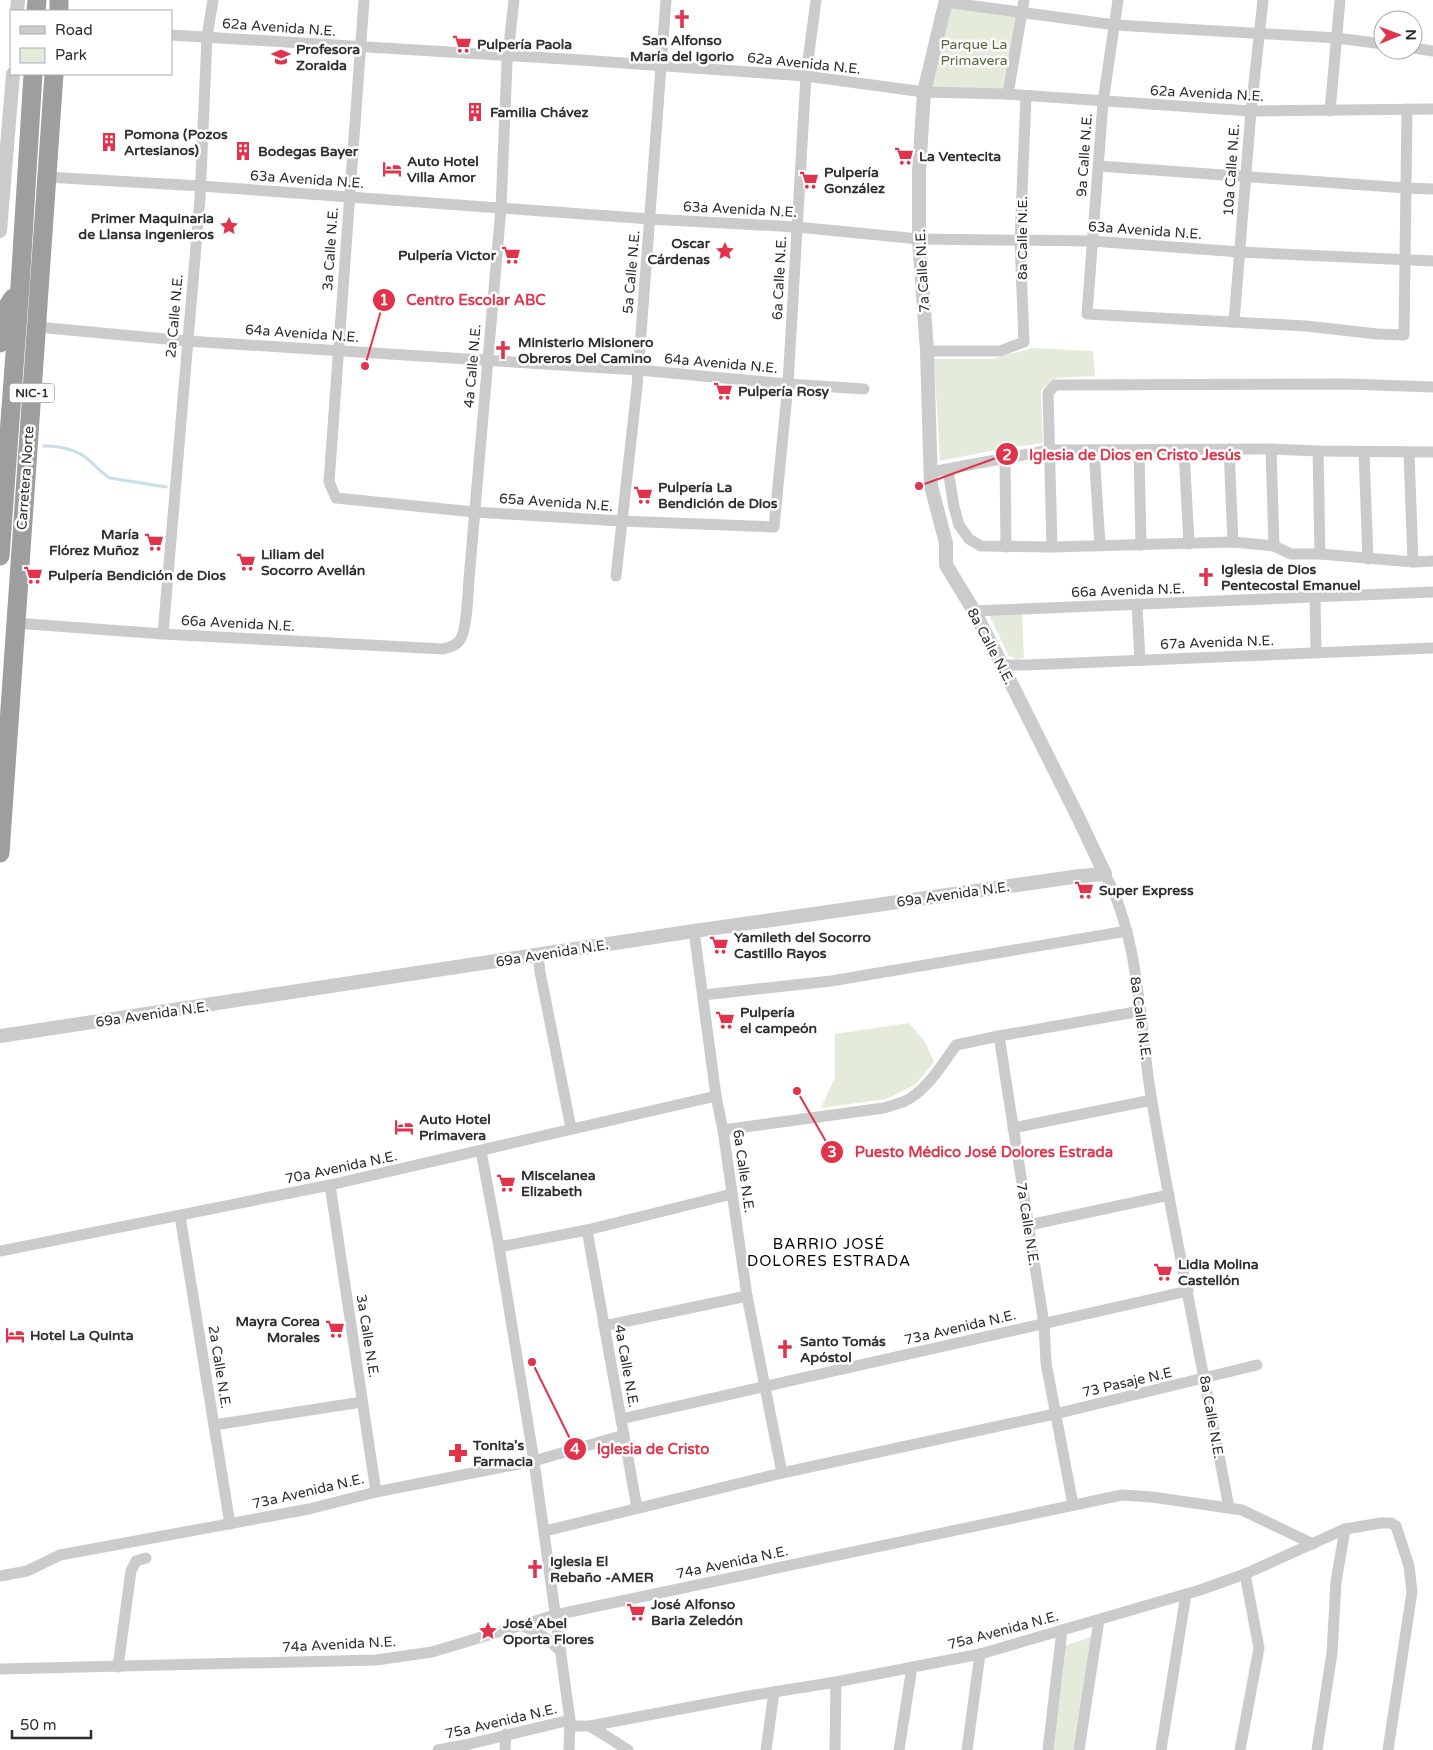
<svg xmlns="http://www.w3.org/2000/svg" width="1433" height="1750" font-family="'Varela Round',sans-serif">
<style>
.green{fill:#e5ebdb}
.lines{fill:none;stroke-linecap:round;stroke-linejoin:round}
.stream{stroke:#c8dfea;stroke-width:3}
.minor{stroke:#cbcbcb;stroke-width:11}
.tertiary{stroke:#cbcbcb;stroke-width:14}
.trunk{stroke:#9e9e9e;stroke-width:19}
.labels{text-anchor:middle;stroke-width:5;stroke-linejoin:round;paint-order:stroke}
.shield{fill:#fff;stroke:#6d6d6d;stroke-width:1}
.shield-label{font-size:12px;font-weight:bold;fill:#2e2e2e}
.street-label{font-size:14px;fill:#2e2e2e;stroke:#fff}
.poi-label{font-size:14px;font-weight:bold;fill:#2e2e2e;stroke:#fff;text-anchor:start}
.park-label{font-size:14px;fill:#54683c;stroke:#fff}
.neighbourhood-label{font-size:15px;letter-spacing:1px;fill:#000;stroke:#fff}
.leader{fill:none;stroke:#e1334b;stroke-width:2}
.callout-dot{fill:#e1334b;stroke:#fff;stroke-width:2}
.mark-label{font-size:15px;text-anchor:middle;font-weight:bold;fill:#fff}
.callout-label{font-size:15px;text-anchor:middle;font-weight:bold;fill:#e1334b;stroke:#fff;stroke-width:5;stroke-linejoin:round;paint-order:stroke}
</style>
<rect width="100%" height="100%" fill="#fff"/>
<!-- green -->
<g class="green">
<polygon points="945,2 1022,12 1006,94 924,92"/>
<polygon points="1032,348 1093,351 1095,376 1056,378 1041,390 1043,443 995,450 940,461 934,359 992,359"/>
<polygon points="994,613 1022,613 1024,658 1015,659 1008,655 990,617"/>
<polygon points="909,1023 925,1042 934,1062 915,1085 886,1099 821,1108 835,1077 835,1034"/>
<polygon points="1102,1633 1082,1750 1044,1750 1058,1648"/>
</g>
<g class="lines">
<!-- stream -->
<path class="stream" d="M44,446C61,446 76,449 89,460C97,467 101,473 110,478L166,487"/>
<!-- minor -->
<g class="minor">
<polyline points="364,0 329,482 336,498 474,512 621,521 774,527 788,384 806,76 816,0"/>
<polyline points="1118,0 1103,102 1087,314 1306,326 1377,334 1404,335 1407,109"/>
<polyline points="945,2 1115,25 1337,38 1383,44"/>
<polyline points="171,35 581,60 806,76 924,92 1006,94 1251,111 1433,109"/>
<polyline points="1413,48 1433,51"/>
<polyline points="1008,94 1024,0"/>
<polyline points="1330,111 1340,0"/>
<polyline points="1099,166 1406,188 1433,189"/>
<polyline points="46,177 201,186 650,219 797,227 919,239 1092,241 1240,252 1433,261"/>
<polyline points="1234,322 1251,111 1263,0"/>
<polyline points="37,327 187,341 638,370 788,384 864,389"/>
<polyline points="927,351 1000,351 1024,342 1020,241 1026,96"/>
<polyline points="1229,449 1233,542"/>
<polyline points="1271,449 1274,546"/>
<polyline points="1094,450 1100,545"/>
<polyline points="1184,450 1189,544"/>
<polyline points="1139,451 1141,545"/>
<polyline points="1318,451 1320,554"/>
<polyline points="1364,452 1368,559"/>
<polyline points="1409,453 1413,562"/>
<polyline points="1005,458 1006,547"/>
<polyline points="948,470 954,507 959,525 969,539 981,546 1052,547 1233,542 1274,546 1291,554 1320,554 1413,562 1433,561"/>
<polyline points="931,472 1050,450 1271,449 1318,451 1433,452"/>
<polyline points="1052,547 1048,393 1055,385 1347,384 1433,387"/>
<polyline points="616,576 637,387 666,0"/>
<polyline points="1315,598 1316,652"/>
<polyline points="1137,604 1140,660"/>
<polyline points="974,611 1433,592"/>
<path d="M15,623L163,634L443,649C449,647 456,646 460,640C467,630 468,592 469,579L501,208L507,63L514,0"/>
<polyline points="163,634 200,199 207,37 213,0"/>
<polyline points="1002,665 1027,665 1433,648"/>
<path d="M1105,874C1141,941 1139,1028 1152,1102C1175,1238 1204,1373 1229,1508"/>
<polyline points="694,931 716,1096 723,1130 747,1296 782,1473"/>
<polyline points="538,955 540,972 571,1128"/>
<polyline points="703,995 831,981 1127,931"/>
<polyline points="999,1036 1044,1324 1046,1363 1073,1505"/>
<polyline points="1013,1128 1152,1100"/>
<path d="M723,1130L884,1108C890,1106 897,1104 903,1102C925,1093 943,1064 956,1045L999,1036L1141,1011"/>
<polyline points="481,1151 499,1247 534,1461 570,1720 569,1750"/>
<polyline points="330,1185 376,1492"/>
<polyline points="180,1216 230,1524"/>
<polyline points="1029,1225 1169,1195"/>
<polyline points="587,1230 637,1508"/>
<polyline points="499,1247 587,1230 732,1194"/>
<polyline points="0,1251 330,1185 716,1096"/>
<polyline points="604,1326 747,1296"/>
<polyline points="621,1419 1188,1291"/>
<polyline points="214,1425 362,1402"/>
<polyline points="545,1531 782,1473 1055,1414 1257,1365"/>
<polyline points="0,1576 27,1571 60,1555 309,1509 376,1492 534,1461 624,1435"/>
<path d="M520,1625C537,1631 548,1638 561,1652"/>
<polyline points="118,1667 131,1571 136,1561 146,1558"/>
<polyline points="0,1669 376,1660 432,1652 555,1615 1122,1495 1152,1497 1242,1510 1313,1544"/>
<polyline points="570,1726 590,1726 628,1750"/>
<polyline points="590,1726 749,1696 836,1682 980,1654 1200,1590 1245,1574 1345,1529 1381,1523 1391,1523 1396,1526 1409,1566 1412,1592 1388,1750"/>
<polyline points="438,1750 465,1745 570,1720"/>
<polyline points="505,1750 506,1734"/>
<polyline points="766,1750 774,1692"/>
<polyline points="835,1750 836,1682"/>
<polyline points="899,1750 912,1667"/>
<polyline points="967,1750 980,1654"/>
<polyline points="1048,1750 1062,1630"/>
<polyline points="1079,1750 1099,1620"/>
<polyline points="1161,1750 1186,1594"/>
<polyline points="1240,1750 1259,1648 1245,1574"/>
<polyline points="1317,1750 1332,1653 1336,1582 1345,1529"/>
</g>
<!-- tertiary -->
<g class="tertiary">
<polyline points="17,11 18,0"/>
<polyline points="0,231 13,74"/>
<polyline points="0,1036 694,931 1080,876 1105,874 1077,815 1002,665 974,611 946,565 946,543 931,486 927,351 919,239 919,171 924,92 946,0"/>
</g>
<!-- trunk -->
<g class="trunk">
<polyline points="36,11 37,0"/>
<polyline points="59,11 59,0"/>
<polyline points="0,343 9,304 13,298"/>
<polyline points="0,556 20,286 33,74"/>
<polyline points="0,853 54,74"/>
</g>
</g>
<!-- icons -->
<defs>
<g id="church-bare" transform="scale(1.5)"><path d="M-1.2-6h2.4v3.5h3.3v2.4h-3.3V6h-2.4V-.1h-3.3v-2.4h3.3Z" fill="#e1334b" stroke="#fff" stroke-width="2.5" paint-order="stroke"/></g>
<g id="supermarket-bare" transform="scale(1.5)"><path d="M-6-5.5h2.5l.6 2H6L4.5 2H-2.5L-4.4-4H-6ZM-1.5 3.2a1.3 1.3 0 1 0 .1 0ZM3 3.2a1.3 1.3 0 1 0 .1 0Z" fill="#e1334b" stroke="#fff" stroke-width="2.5" paint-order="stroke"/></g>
<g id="school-bare" transform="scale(1.5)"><path d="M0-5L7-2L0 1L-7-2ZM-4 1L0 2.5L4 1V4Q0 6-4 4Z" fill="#e1334b" stroke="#fff" stroke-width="2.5" paint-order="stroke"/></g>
<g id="building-bare" transform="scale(1.5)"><path d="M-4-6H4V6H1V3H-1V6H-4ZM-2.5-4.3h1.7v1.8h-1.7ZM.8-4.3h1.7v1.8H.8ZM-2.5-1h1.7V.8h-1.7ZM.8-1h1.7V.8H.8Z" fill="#e1334b" stroke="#fff" stroke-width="2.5" paint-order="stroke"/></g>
<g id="hotel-bare" transform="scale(1.5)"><path d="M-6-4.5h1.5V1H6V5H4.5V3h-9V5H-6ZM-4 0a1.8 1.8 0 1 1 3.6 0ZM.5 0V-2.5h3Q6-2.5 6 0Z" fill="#e1334b" stroke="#fff" stroke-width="2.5" paint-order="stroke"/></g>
<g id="sight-bare" transform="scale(1.5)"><path d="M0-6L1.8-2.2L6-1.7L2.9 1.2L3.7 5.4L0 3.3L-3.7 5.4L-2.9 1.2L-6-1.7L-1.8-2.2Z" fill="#e1334b" stroke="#fff" stroke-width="2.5" paint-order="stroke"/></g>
<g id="pharmacy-bare" transform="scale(1.5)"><path d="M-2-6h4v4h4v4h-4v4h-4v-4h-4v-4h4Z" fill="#e1334b" stroke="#fff" stroke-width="2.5" paint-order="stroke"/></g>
</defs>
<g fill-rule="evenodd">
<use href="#church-bare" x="682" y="19"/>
<use href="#supermarket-bare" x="462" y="44"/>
<use href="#school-bare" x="281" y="57"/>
<use href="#building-bare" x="475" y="112"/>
<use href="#building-bare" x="109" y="142"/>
<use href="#building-bare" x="243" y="151"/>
<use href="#supermarket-bare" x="904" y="156"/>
<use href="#hotel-bare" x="392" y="169"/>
<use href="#supermarket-bare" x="809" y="180"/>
<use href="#sight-bare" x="229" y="226"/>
<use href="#sight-bare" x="725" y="251"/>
<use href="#supermarket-bare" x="511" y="255"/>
<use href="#church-bare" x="503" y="350"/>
<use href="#supermarket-bare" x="723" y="391"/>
<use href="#supermarket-bare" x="643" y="495"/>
<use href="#supermarket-bare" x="154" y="542"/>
<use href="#supermarket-bare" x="246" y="562"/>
<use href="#supermarket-bare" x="33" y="575"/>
<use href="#church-bare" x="1206" y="577"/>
<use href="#supermarket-bare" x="1084" y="890"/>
<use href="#supermarket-bare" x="719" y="945"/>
<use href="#supermarket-bare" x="725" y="1020"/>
<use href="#hotel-bare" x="404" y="1127"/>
<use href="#supermarket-bare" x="506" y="1183"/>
<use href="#supermarket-bare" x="1163" y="1272"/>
<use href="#supermarket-bare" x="335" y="1329"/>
<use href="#hotel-bare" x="15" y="1335"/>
<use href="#church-bare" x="785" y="1349"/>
<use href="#pharmacy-bare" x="458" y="1453"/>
<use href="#church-bare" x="535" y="1569"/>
<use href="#supermarket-bare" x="636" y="1612"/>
<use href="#sight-bare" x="488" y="1631"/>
</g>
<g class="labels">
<!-- shield labels -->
<rect class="shield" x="9.5" y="383.5" width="45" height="19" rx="4"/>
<g class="shield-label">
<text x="32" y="397">NIC-1</text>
</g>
<!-- street labels -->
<g class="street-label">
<text transform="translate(279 27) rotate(4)" y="5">62a Avenida N.E.</text>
<text transform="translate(804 63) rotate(6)" y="5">62a Avenida N.E.</text>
<text transform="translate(1207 93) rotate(3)" y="5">62a Avenida N.E.</text>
<text transform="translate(1084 155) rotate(-86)" y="5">9a Calle N.E.</text>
<text transform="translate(1231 170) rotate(-86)" y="5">10a Calle N.E.</text>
<text transform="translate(307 179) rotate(4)" y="5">63a Avenida N.E.</text>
<text transform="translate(740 209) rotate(3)" y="5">63a Avenida N.E.</text>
<text transform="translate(1145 230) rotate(4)" y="5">63a Avenida N.E.</text>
<text transform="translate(1022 238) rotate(-90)" y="5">8a Calle N.E.</text>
<text transform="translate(330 249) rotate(-86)" y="5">3a Calle N.E.</text>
<text transform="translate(922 271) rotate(-93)" y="5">7a Calle N.E.</text>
<text transform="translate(631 272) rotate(-85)" y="5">5a Calle N.E.</text>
<text transform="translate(779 278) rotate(-87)" y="5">6a Calle N.E.</text>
<text transform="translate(174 316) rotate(-85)" y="5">2a Calle N.E.</text>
<text transform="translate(302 333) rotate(4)" y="5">64a Avenida N.E.</text>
<text transform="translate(721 363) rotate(5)" y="5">64a Avenida N.E.</text>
<text transform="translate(472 366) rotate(-85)" y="5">4a Calle N.E.</text>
<text transform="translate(25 478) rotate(-86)" y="5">Carretera Norte</text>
<text transform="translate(556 502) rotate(4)" y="5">65a Avenida N.E.</text>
<text transform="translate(1128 590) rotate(-2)" y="5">66a Avenida N.E.</text>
<text transform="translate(238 623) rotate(3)" y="5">66a Avenida N.E.</text>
<text transform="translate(1217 642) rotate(-2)" y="5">67a Avenida N.E.</text>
<text transform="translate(991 646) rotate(62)" y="5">8a Calle N.E.</text>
<text transform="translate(953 894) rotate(-8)" y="5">69a Avenida N.E.</text>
<text transform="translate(552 953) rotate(-9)" y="5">69a Avenida N.E.</text>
<text transform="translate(152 1014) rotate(-8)" y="5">69a Avenida N.E.</text>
<text transform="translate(1141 1018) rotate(82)" y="5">8a Calle N.E.</text>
<text transform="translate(341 1167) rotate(-12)" y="5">70a Avenida N.E.</text>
<text transform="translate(744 1171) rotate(82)" y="5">6a Calle N.E.</text>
<text transform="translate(1028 1224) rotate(81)" y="5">7a Calle N.E.</text>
<text transform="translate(960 1327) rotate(-13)" y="5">73a Avenida N.E.</text>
<text transform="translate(368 1336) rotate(81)" y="5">3a Calle N.E.</text>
<text transform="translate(627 1366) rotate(80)" y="5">4a Calle N.E.</text>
<text transform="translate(220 1367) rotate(81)" y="5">2a Calle N.E.</text>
<text transform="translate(1127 1382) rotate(-13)" y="5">73 Pasaje N.E</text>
<text transform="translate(1212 1417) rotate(80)" y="5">8a Calle N.E.</text>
<text transform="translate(308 1491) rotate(-13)" y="5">73a Avenida N.E.</text>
<text transform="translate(732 1562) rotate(-12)" y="5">74a Avenida N.E.</text>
<text transform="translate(1003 1630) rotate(-15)" y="5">75a Avenida N.E.</text>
<text transform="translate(339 1644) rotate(-3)" y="5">74a Avenida N.E.</text>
<text transform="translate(501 1721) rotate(-13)" y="5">75a Avenida N.E.</text>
</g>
<!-- poi labels -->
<g class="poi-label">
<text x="682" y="45" text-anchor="middle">San Alfonso<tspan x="682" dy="16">María del Igorio</tspan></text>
<text x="477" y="49">Pulpería Paola</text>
<text x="296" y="54">Profesora<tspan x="296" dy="16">Zoraida</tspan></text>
<text x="490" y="117">Familia Chávez</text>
<text x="124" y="139">Pomona (Pozos<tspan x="124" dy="16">Artesianos)</tspan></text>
<text x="258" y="156">Bodegas Bayer</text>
<text x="919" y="161">La Ventecita</text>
<text x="407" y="166">Auto Hotel<tspan x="407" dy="16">Villa Amor</tspan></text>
<text x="824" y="177">Pulpería<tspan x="824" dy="16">González</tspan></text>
<text x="214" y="223" text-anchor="end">Primer Maquinaria<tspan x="214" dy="16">de Llansa ingenieros</tspan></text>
<text x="710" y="248" text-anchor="end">Oscar<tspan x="710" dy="16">Cárdenas</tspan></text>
<text x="496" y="260" text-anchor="end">Pulpería Victor</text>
<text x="518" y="347">Ministerio Misionero<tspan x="518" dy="16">Obreros Del Camino</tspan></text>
<text x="738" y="396">Pulpería Rosy</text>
<text x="658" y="492">Pulpería La<tspan x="658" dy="16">Bendición de Dios</tspan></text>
<text x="139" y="539" text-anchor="end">María<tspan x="139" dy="16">Flórez Muñoz</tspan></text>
<text x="261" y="559">Liliam del<tspan x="261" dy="16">Socorro Avellán</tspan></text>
<text x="1221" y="574">Iglesia de Dios<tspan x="1221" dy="16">Pentecostal Emanuel</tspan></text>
<text x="48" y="580">Pulpería Bendición de Dios</text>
<text x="1099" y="895">Super Express</text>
<text x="734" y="942">Yamileth del Socorro<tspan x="734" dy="16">Castillo Rayos</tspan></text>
<text x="740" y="1017">Pulpería<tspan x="740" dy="16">el campeón</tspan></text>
<text x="419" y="1124">Auto Hotel<tspan x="419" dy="16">Primavera</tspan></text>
<text x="521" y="1180">Miscelanea<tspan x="521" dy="16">Elizabeth</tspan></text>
<text x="1178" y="1269">Lidia Molina<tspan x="1178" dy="16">Castellón</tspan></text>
<text x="320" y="1326" text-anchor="end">Mayra Corea<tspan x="320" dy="16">Morales</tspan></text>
<text x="30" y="1340">Hotel La Quinta</text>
<text x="800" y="1346">Santo Tomás<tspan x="800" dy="16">Apóstol</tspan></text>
<text x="473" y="1450">Tonita's<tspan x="473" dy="16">Farmacia</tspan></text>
<text x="550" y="1566">Iglesia El<tspan x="550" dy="16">Rebaño -AMER</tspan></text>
<text x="651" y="1609">José Alfonso<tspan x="651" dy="16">Baria Zeledón</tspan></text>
<text x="503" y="1628">José Abel<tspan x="503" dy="16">Oporta Flores</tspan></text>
</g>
<!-- park labels -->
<g class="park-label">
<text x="974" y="49">Parque La<tspan x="974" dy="16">Primavera</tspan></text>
</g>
<!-- neighbourhood labels -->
<g class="neighbourhood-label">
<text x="829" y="1249">BARRIO JOSÉ<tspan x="829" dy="17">DOLORES ESTRADA</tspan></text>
</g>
</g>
<!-- callouts -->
<path class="leader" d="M365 366L384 300M919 486L1007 454M797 1091L832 1152M532 1362L575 1449"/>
<g class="callout-dot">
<circle cx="365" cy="366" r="5"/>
<circle cx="919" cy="486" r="5"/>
<circle cx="797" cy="1091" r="5"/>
<circle cx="532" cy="1362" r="5"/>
<circle cx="384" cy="300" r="12"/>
<circle cx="1007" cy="454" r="12"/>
<circle cx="832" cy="1152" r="12"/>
<circle cx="575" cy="1449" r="12"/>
</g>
<g class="mark-label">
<text x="384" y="305">1</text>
<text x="1007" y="460">2</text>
<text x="832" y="1157">3</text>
<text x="575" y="1454">4</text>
</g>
<g class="callout-label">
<text x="476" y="305">Centro Escolar ABC</text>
<text x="1135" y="460">Iglesia de Dios en Cristo Jesús</text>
<text x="984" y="1157">Puesto Médico José Dolores Estrada</text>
<text x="653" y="1454">Iglesia de Cristo</text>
</g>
<!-- legend -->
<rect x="10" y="10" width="162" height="65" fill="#ffffff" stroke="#ababab"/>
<rect x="20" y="26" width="25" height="8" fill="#cbcbcb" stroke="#ababab"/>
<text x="55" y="35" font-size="15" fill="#2e2e2e">Road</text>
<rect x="20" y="48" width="25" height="15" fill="#e5ebdb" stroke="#ababab"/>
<text x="55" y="60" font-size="15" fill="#2e2e2e">Park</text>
<!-- north arrow -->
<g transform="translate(1398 35) rotate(89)"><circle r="24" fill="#ffffff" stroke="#ababab"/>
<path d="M0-4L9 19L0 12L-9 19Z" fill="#e1334b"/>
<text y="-8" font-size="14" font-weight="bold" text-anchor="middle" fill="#2e2e2e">N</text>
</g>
<!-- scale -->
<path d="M12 1730v8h79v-8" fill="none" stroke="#2e2e2e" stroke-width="2.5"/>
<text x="20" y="1730" font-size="15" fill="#2e2e2e" stroke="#ffffff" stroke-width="4" paint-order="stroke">50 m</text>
</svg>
